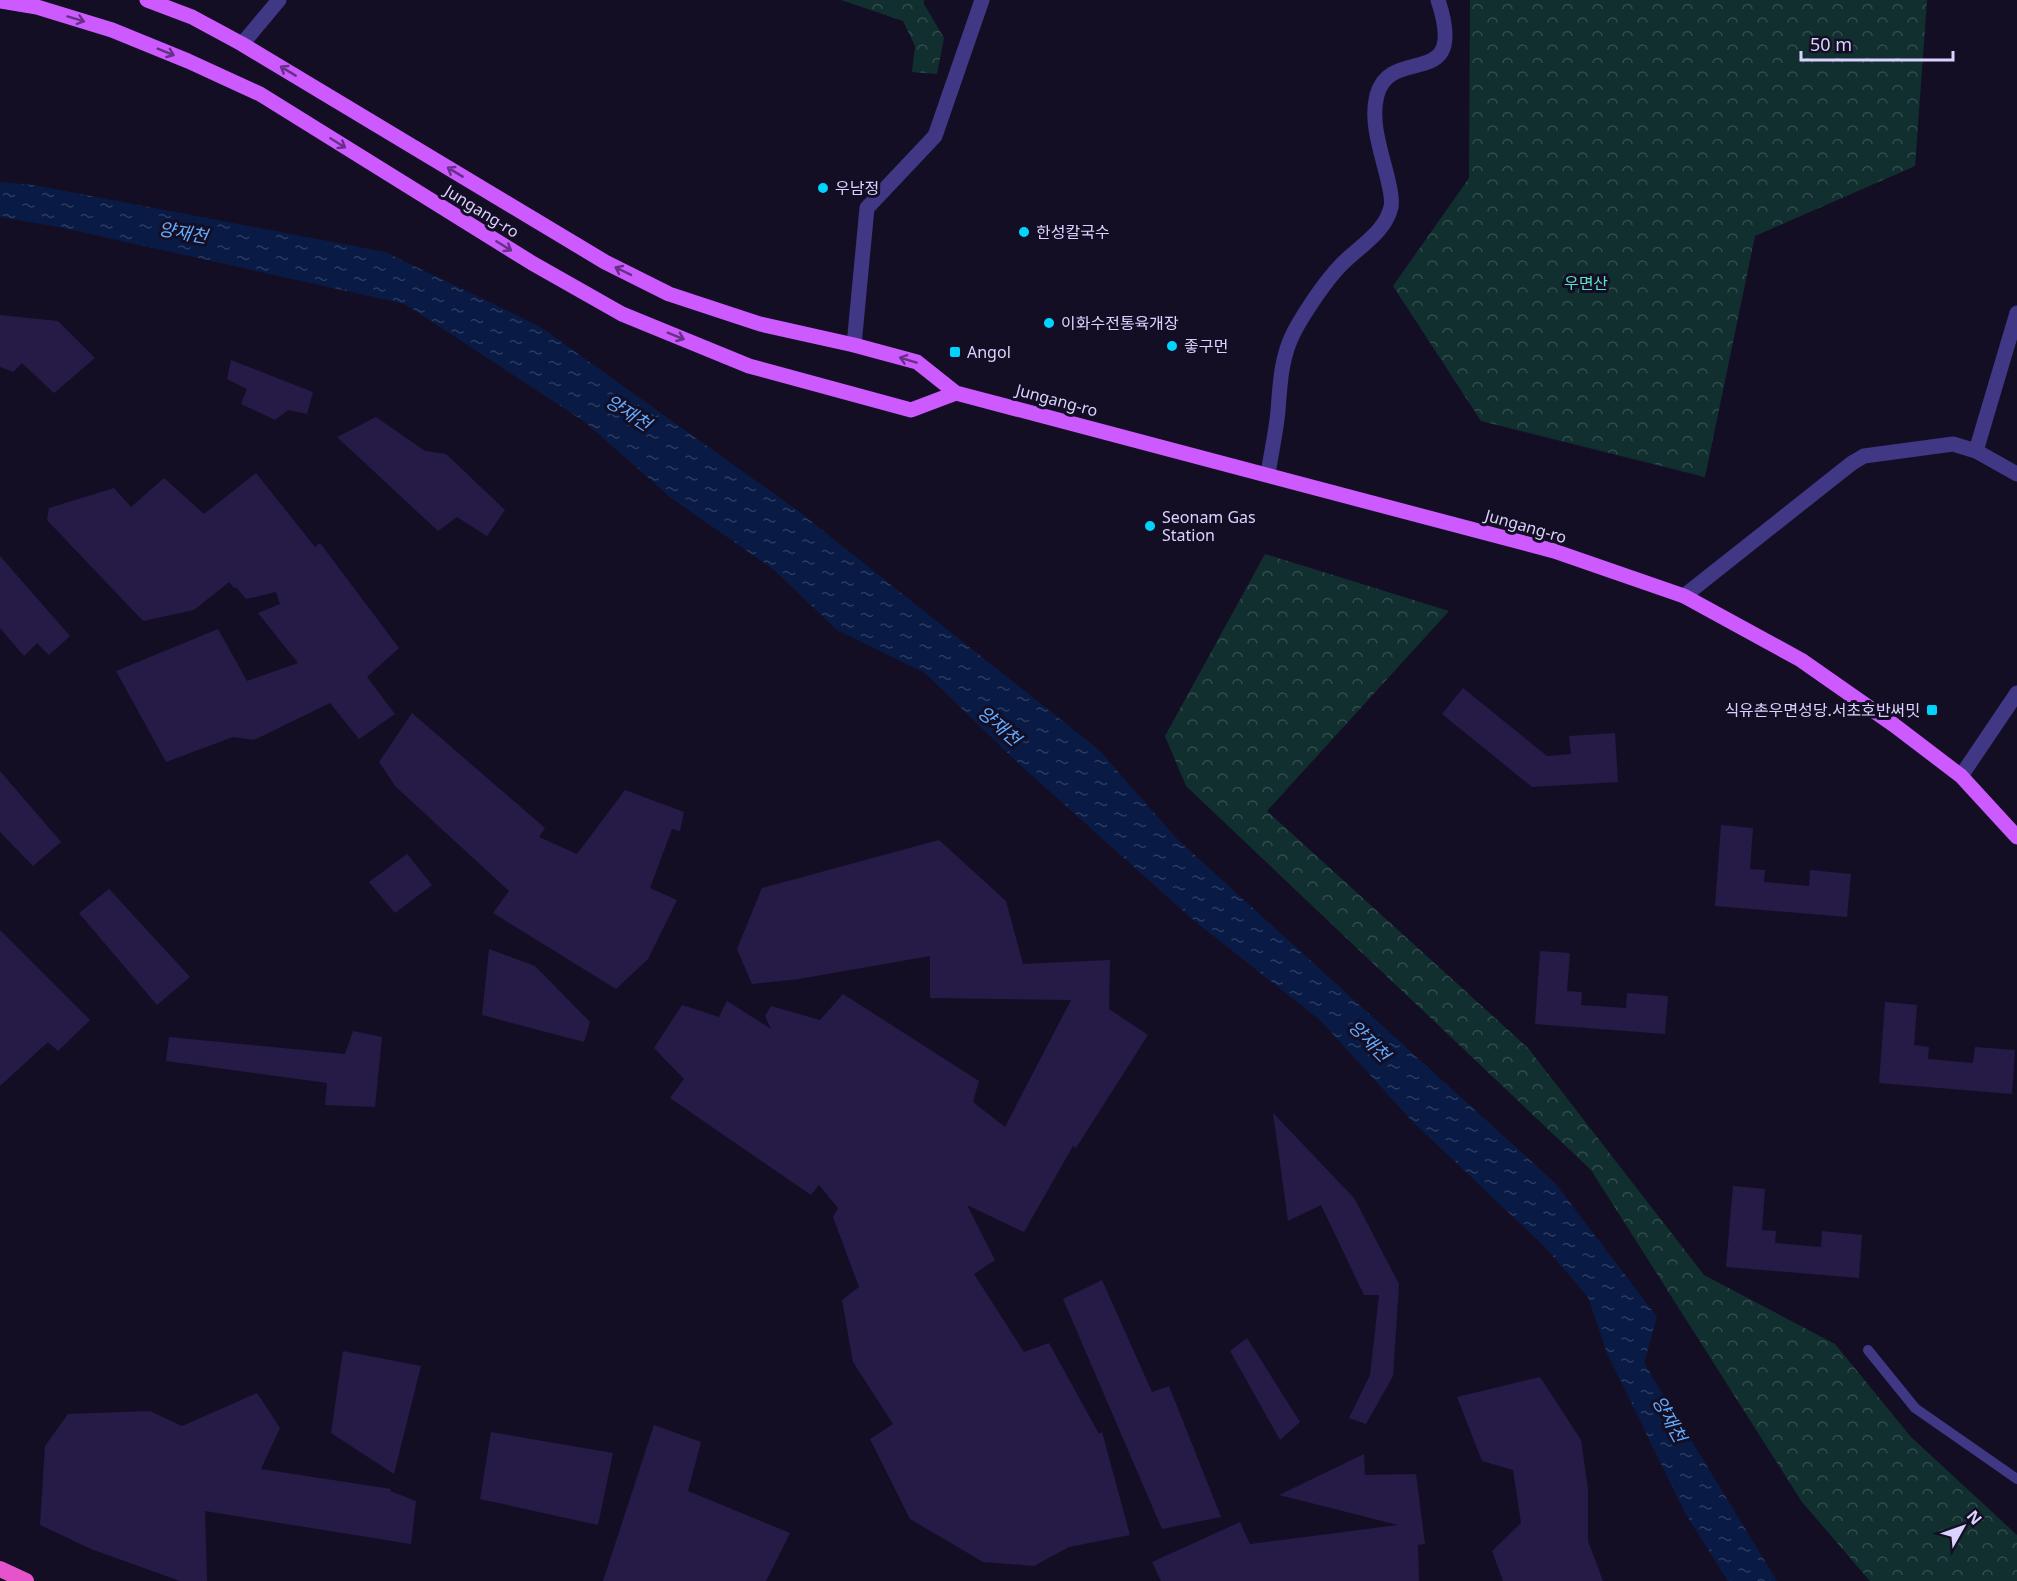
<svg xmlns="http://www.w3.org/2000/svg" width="2017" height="1581" font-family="'Noto Sans','Noto Sans KR',sans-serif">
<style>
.forest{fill:url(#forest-crowns)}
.water{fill:url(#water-ripples)}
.building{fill:#261a47}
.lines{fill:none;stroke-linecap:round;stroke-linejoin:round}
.service{stroke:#403885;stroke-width:10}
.minor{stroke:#403885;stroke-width:15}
.primary{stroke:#cc5aff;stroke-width:15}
.trunk{stroke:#e654cb;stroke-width:16}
.oneway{stroke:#673087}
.poi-dot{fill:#00d4fe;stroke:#140e25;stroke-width:2}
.labels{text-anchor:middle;stroke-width:6;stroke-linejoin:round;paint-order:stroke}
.poi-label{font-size:16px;fill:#dbd3ff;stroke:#140e25;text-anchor:start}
.street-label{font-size:16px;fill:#dbd3ff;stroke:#140e25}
.park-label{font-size:16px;fill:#5ce2c9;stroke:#140e25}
.water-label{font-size:18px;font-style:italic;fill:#61acff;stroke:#140e25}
</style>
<defs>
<pattern id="forest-crowns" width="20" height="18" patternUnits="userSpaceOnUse" patternTransform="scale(1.5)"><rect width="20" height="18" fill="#112f2f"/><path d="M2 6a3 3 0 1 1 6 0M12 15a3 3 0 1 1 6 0" fill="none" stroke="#334c4e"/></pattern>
<pattern id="water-ripples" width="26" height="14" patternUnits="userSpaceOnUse" patternTransform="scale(1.5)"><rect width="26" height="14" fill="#091b44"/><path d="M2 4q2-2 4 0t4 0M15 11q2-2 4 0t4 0" fill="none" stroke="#2c3b60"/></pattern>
</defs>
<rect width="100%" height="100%" fill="#140e25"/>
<!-- forest -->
<g class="forest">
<polygon points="841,0 924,0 924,4 944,38 937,74 912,72 915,46 903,21"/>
<polygon points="1470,0 1927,0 1915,166 1755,236 1705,477 1481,421 1393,286 1469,178"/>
<polygon points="1265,554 1449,611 1267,811 1528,1048 1704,1275 1835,1344 1911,1437 2017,1535 2017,1581 1870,1581 1802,1502 1591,1170 1186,786 1165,736"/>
</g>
<!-- water -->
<polygon class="water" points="0,182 33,185 385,252 539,326 798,511 1099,750 1177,839 1555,1183 1657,1317 1644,1363 1777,1581 1728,1581 1685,1513 1607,1353 1588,1297 1545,1247 1412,1121 1321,1021 1191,918 1018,763 925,673 837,630 773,569 670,497 585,422 405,304 59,227 0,217"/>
<!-- building -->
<g class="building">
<polygon points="0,315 58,321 95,358 54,393 22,363 13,372 0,367"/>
<polygon points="231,360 313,392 307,414 288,410 275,420 241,404 247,389 227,379"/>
<polygon points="376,417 425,451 446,454 505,510 487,536 457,517 438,531 337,437"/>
<polygon points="256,473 315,547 320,543 399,648 367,677 395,714 359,739 330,703 254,740 233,737 166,762 116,671 218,629 247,681 298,663 258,613 280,604 276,592 246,599 236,587 234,588 229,582 194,610 143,621 47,520 49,508 114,488 131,507 164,478 204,514"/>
<polygon points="0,556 70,636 49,655 37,643 24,656 0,628"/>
<polygon points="1463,688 1547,756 1571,754 1569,736 1615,733 1618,782 1532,787 1442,714"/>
<polygon points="412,713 545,828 539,837 577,854 625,790 684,812 680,831 672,829 650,888 677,900 648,959 616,989 493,913 509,891 396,787 379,762"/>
<polygon points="0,771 61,842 33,866 0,832"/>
<polygon points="1721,825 1753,828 1750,869 1765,870 1764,882 1809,886 1810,870 1851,874 1847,917 1715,906"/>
<polygon points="939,840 1006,901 1023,964 1110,960 1109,1009 1148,1035 1076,1148 1073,1146 1024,1232 967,1205 995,1260 974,1274 1024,1352 1049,1343 1099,1434 1102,1432 1130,1535 1069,1547 1034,1566 983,1562 910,1519 870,1439 893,1424 853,1362 842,1300 859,1287 833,1217 838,1208 819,1185 811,1195 670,1098 684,1079 654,1048 682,1005 719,1017 727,1001 771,1029 765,1016 771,1006 820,1020 843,994 979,1081 973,1102 1005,1127 1071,1000 930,998 930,956 799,979 752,984 737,949 762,888"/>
<polygon points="407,854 432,885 395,913 369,882"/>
<polygon points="109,889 190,977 157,1005 79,913"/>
<polygon points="0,930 90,1020 58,1051 48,1042 0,1086"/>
<polygon points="489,949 535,966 590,1022 584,1042 482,1015"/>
<polygon points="1540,951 1570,953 1567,991 1582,992 1581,1005 1626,1008 1627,993 1668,996 1665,1034 1535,1024"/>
<polygon points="1885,1002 1917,1005 1914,1045 1929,1047 1928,1059 1973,1063 1975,1047 2015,1050 2012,1094 1879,1083"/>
<polygon points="353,1031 382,1037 375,1107 325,1105 327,1083 166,1061 169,1037 345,1054"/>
<polygon points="1273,1113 1354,1198 1399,1284 1393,1376 1366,1424 1349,1418 1370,1375 1379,1295 1364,1295 1321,1205 1288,1221"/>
<polygon points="1733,1186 1765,1189 1762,1230 1776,1231 1775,1243 1821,1247 1822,1231 1862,1235 1859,1278 1726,1267"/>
<polygon points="1102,1280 1152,1392 1169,1386 1221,1517 1162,1529 1063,1299"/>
<polygon points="1247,1338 1300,1422 1280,1440 1230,1351"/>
<polygon points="343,1351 421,1366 394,1474 331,1433"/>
<polygon points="1540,1377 1581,1440 1588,1489 1588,1541 1603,1581 1503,1581 1492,1551 1521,1523 1513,1470 1482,1461 1457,1397"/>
<polygon points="257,1393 280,1428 261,1469 391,1489 390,1491 416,1501 411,1544 205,1511 207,1581 180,1581 91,1549 40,1525 45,1446 68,1414 150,1411 182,1426"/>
<polygon points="654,1425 701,1442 688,1491 790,1533 766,1581 603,1581"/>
<polygon points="491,1432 613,1453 598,1525 480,1499"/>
<polygon points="1364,1454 1365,1475 1416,1474 1425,1544 1418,1545 1419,1581 1161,1581 1152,1562 1240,1522 1250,1544 1398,1525 1279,1495"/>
</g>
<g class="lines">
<!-- service -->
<polyline class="service" points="1868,1350 1915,1408 2017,1479"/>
<!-- minor -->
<g class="minor">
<polyline points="242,44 279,0"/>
<polyline points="854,345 867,208 935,136 982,0"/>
<polyline points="1976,451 2017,313"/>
<path d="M1268,474C1271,454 1276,432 1278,411C1280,384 1281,357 1294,332C1304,313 1326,280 1341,265C1358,247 1385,233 1391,207C1393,198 1389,185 1387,176C1381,151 1370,121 1377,95C1391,43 1469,94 1438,0"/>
<polyline points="1684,596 1852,463 1864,456 1953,444 1976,451 2017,474"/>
<polyline points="1961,776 2017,693"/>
</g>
<!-- primary -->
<g class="primary">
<polyline points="147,0 192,17 242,44 605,262 669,294 760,324 854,345 917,362 956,393 1554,551 1684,596 1801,660 1894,725 1961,776 2017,837"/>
<polyline points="0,1 37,7 112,30 188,61 260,94 532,263 622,314 749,366 911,410 956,393"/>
</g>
<!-- trunk -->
<polyline class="trunk" points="0,1569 26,1581"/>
</g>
<!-- one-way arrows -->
<defs><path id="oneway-shaft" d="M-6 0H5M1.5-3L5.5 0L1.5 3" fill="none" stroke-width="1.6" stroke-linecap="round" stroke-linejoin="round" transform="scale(1.5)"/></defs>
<g class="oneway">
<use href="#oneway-shaft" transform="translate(76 19) rotate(17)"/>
<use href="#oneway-shaft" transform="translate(166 52) rotate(22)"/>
<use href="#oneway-shaft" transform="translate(288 71) rotate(-149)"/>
<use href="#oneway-shaft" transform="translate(338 143) rotate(32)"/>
<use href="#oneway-shaft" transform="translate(455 172) rotate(-149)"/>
<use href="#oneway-shaft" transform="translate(504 246) rotate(32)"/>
<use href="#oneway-shaft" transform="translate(623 271) rotate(-154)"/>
<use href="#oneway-shaft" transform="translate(676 336) rotate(22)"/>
<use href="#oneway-shaft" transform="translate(908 360) rotate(-163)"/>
</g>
<!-- markers -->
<g class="poi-dot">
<circle cx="823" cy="188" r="6"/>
<circle cx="1024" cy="232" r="6"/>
<circle cx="1049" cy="323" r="6"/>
<circle cx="1172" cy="346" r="6"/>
<rect x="949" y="346" width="12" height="12" rx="3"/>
<circle cx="1150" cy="526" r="6"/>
<rect x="1926" y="704" width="12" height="12" rx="3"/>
</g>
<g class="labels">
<!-- poi labels -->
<g class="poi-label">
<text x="835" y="194">우남정</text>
<text x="1036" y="238">한성칼국수</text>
<text x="1061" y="329">이화수전통육개장</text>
<text x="1184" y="352">좋구먼</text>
<text x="967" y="358">Angol</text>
<text x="1162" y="523">Seonam Gas<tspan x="1162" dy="18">Station</tspan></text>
<text x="1920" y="716" text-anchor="end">식유촌우면성당.서초호반써밋</text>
</g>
<!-- street labels -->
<g class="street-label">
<text transform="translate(482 211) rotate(32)" y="6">Jungang-ro</text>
<text transform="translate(1057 400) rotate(15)" y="6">Jungang-ro</text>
<text transform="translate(1526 526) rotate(16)" y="6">Jungang-ro</text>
</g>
<!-- park labels -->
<g class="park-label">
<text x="1586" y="289">우면산</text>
</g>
<!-- water labels -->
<g class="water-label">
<text transform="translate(183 233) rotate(10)" y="6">양재천</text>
<text transform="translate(628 413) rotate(33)" y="6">양재천</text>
<text transform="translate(999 726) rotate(41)" y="6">양재천</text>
<text transform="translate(1369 1041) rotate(45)" y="6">양재천</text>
<text transform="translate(1669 1419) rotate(61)" y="6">양재천</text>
</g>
</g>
<!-- north arrow -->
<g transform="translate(1963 1527) rotate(50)" stroke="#140e25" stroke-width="4.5" paint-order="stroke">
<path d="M0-4.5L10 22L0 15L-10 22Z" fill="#dbd3ff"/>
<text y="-9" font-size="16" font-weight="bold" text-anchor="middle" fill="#dbd3ff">N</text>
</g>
<!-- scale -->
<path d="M1801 51v9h152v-9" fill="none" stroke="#dbd3ff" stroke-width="3"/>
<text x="1810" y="51" font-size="18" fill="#dbd3ff" stroke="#140e25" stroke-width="4.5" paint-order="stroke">50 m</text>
</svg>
